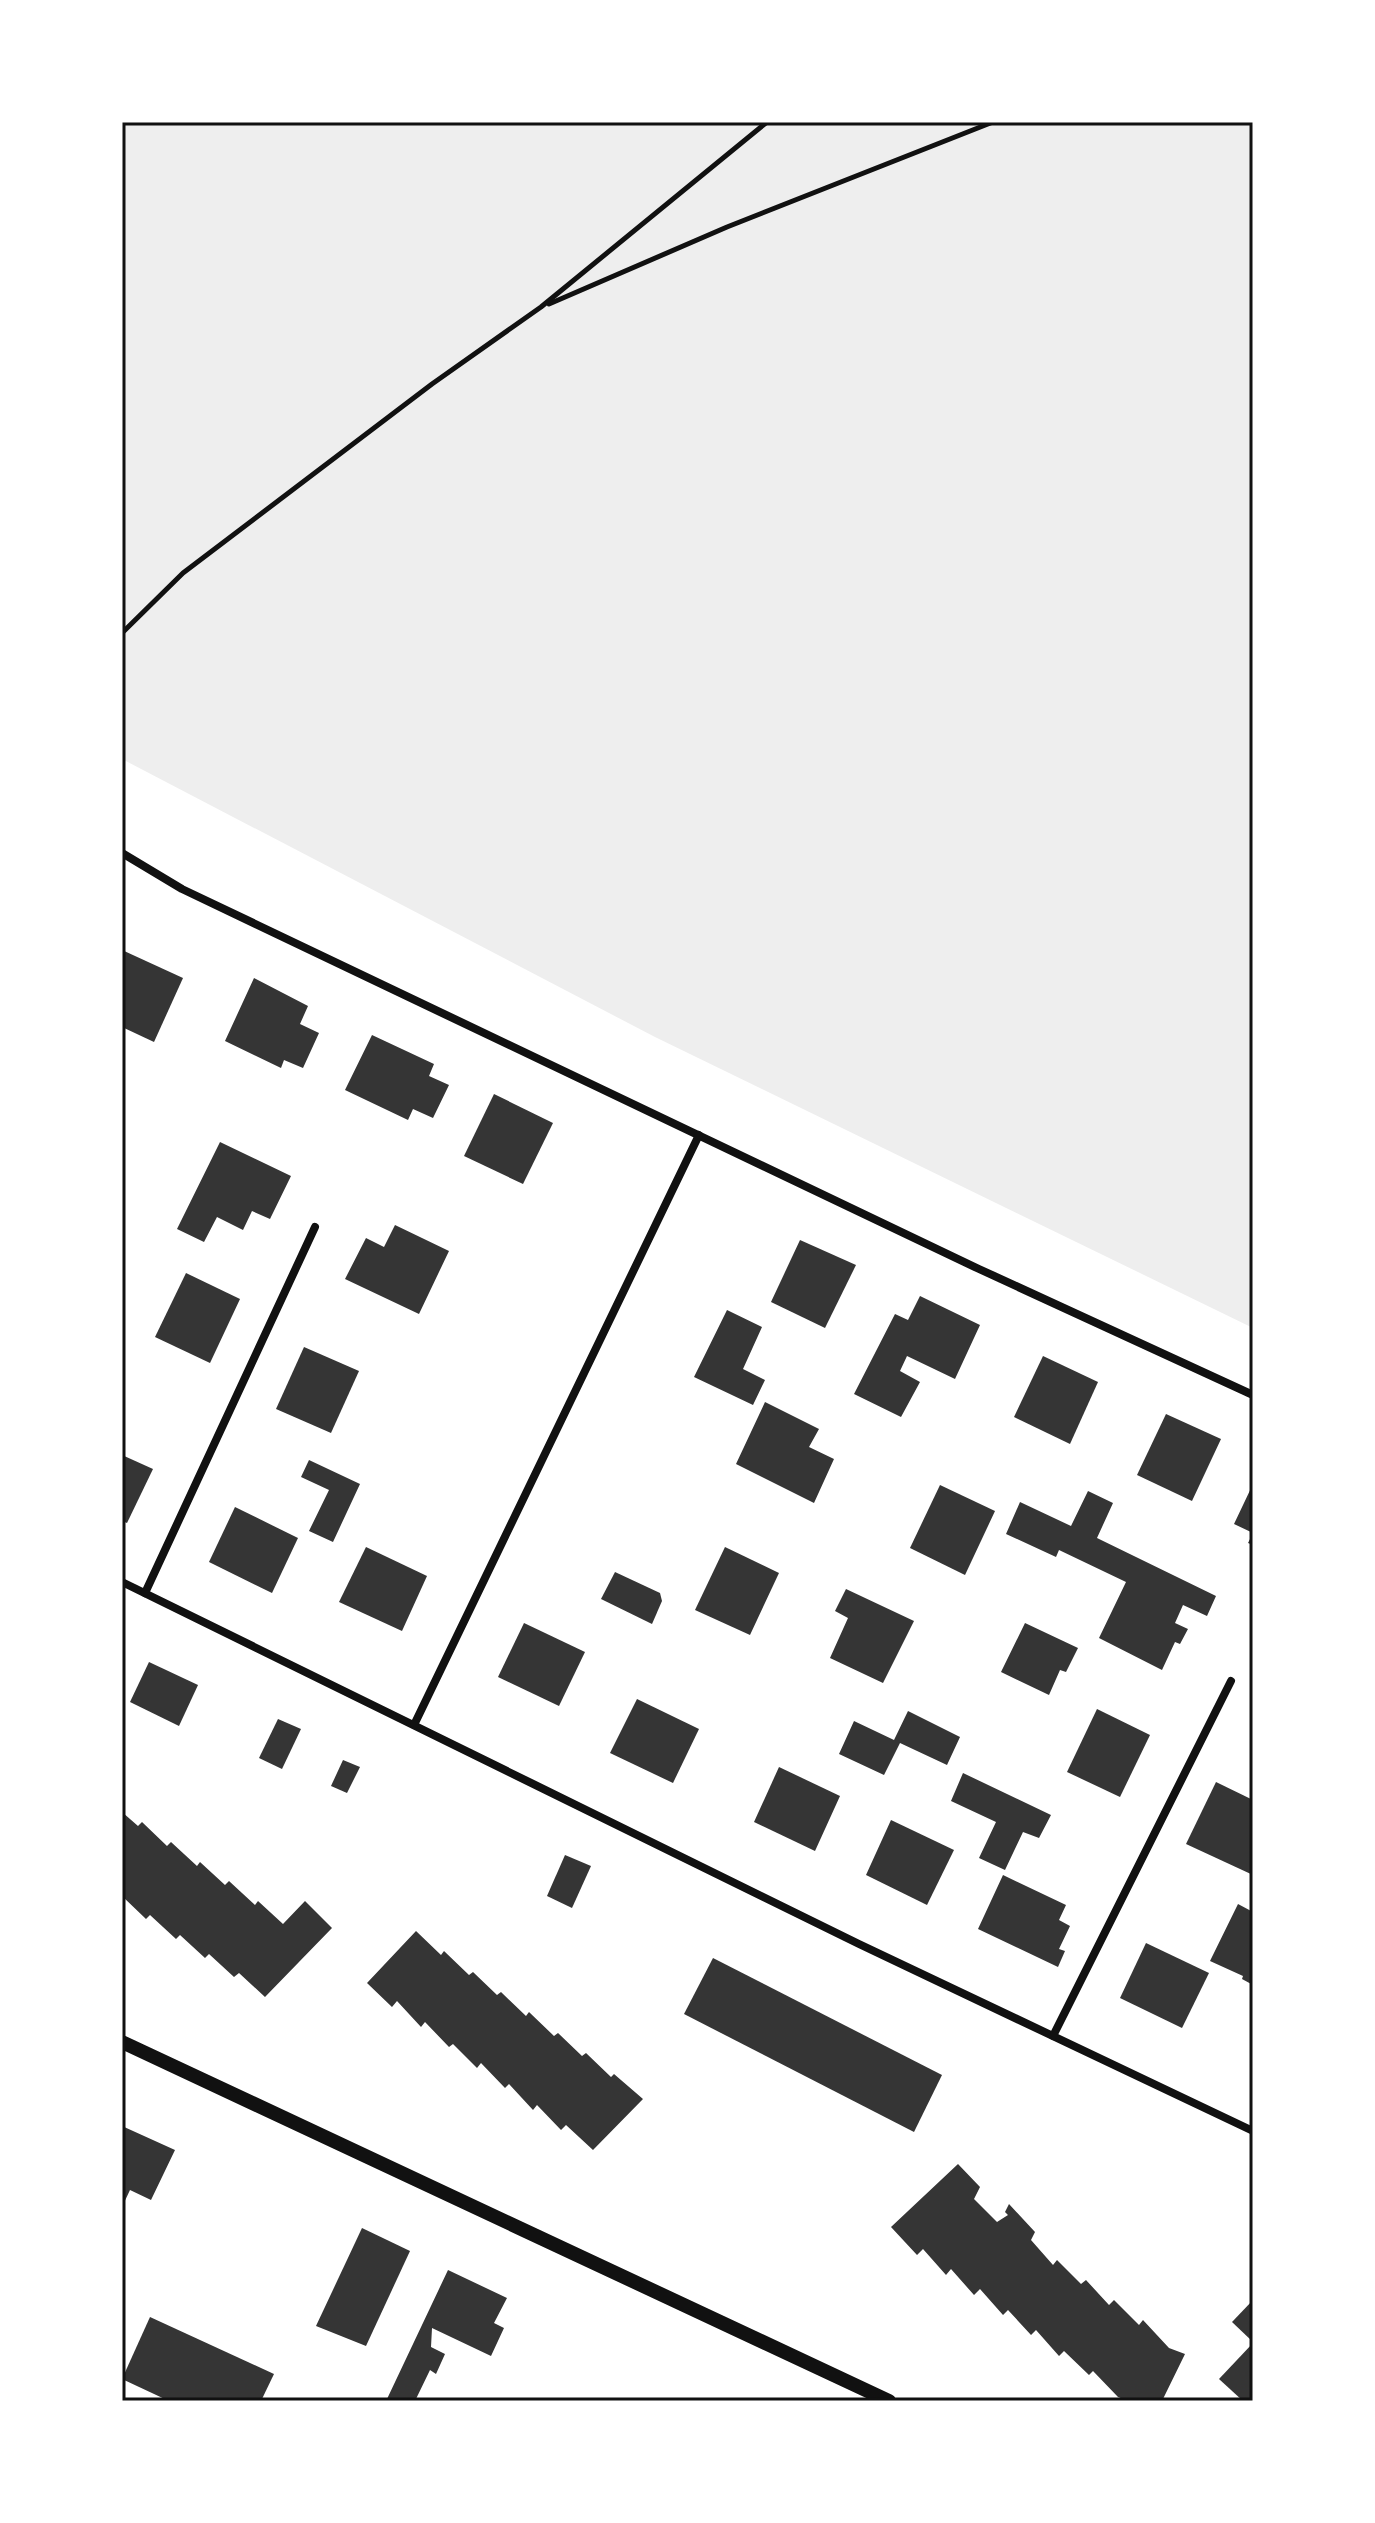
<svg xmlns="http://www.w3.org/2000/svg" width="1375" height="2523" font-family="Raleway,sans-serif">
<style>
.green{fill:#eee}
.building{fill:#353535}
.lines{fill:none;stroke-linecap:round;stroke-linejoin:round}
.path{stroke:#111;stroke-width:5}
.minor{stroke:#111;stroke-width:8}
.tertiary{stroke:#111;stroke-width:14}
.neatline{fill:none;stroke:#111;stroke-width:3}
</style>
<rect width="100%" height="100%" fill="#fff"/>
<!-- green -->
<polygon class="green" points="122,122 1253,122 1253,1328 655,1037 122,759"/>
<!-- building -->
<g class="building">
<polygon points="122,950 183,978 154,1042 122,1027"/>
<polygon points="254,978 308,1006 300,1024 319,1033 303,1068 284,1060 281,1068 225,1041"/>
<polygon points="372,1035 434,1064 429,1076 449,1085 433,1118 413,1109 408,1120 345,1090"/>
<polygon points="494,1094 553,1123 523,1184 464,1156"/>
<polygon points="220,1142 291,1176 270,1219 252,1211 243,1230 217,1217 204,1242 177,1229"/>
<polygon points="395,1225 449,1251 419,1314 345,1279 366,1238 384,1247"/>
<polygon points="800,1240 856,1265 825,1328 771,1302"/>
<polygon points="186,1273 240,1299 210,1363 155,1337"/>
<polygon points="920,1296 980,1325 955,1379 907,1356 900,1371 920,1382 901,1417 854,1394 895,1314 908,1320"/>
<polygon points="727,1310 762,1327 743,1369 765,1380 753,1405 694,1377"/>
<polygon points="304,1347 359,1371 331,1433 276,1409"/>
<polygon points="1043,1356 1098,1382 1070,1444 1014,1417"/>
<polygon points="765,1402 819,1429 809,1447 834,1459 814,1503 736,1464"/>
<polygon points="1166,1414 1221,1439 1192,1501 1137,1475"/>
<polygon points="122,1455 153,1469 127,1523 122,1521"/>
<polygon points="309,1460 360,1484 333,1542 309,1531 329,1490 301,1477"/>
<polygon points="1253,1484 1253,1545 1248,1543 1253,1533 1234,1524"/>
<polygon points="940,1485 995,1511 965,1575 910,1548"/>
<polygon points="1088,1491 1113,1503 1097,1538 1216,1596 1207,1616 1183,1605 1175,1623 1188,1629 1180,1644 1175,1642 1162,1670 1099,1638 1126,1582 1059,1550 1056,1557 1006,1534 1020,1502 1071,1526"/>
<polygon points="235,1507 298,1538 272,1593 209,1562"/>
<polygon points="366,1547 427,1576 402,1631 339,1602"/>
<polygon points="725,1547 779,1573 750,1635 695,1610"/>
<polygon points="615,1572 660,1593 662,1601 652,1624 601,1599"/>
<polygon points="846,1589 914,1621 883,1683 830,1658 848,1618 835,1611"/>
<polygon points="524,1623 585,1652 559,1706 498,1677"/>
<polygon points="1025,1623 1078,1648 1066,1672 1060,1670 1049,1695 1001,1672"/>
<polygon points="149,1662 198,1685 179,1726 130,1702"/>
<polygon points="637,1699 699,1729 673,1783 610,1753"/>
<polygon points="1097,1709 1150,1735 1120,1797 1067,1772"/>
<polygon points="908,1711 960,1737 947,1765 900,1743 884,1775 839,1754 854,1721 894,1740"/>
<polygon points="278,1719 301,1729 282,1769 259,1758"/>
<polygon points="343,1760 360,1767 347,1793 331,1786"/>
<polygon points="779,1767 840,1796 815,1851 754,1822"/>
<polygon points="963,1773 1051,1815 1039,1838 1023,1832 1005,1870 979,1858 996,1822 951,1801"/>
<polygon points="1216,1782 1253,1800 1253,1875 1186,1844"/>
<polygon points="122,1812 138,1826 142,1822 167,1846 171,1842 197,1866 200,1862 225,1885 229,1881 255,1905 258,1901 283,1924 305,1901 332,1928 265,1997 239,1973 234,1977 209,1954 205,1958 180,1935 176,1939 150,1915 146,1919 122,1896"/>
<polygon points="891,1820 954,1850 927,1905 866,1875"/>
<polygon points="565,1855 591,1866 572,1908 547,1896"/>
<polygon points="1003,1875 1066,1905 1059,1920 1070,1926 1059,1949 1065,1951 1058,1967 978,1929"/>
<polygon points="1238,1904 1253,1912 1253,1985 1242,1979 1243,1976 1210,1961"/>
<polygon points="416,1931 441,1955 444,1951 469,1975 473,1972 497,1995 501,1992 526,2016 529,2012 554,2036 558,2033 582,2056 586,2053 611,2077 614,2074 643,2099 593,2150 566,2125 561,2130 537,2105 533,2110 509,2084 505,2088 481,2063 477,2068 453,2044 449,2047 425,2022 421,2027 397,2001 392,2007 367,1983"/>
<polygon points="1146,1943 1209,1973 1182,2028 1120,1998"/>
<polygon points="713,1958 942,2075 914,2132 684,2014"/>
<polygon points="122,2126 175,2150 151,2200 130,2190 122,2207"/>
<polygon points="958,2164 980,2187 974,2199 997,2222 1008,2215 1005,2212 1009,2204 1035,2232 1031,2240 1053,2265 1057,2260 1081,2284 1086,2280 1109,2305 1114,2300 1139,2325 1143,2320 1169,2348 1185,2354 1162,2401 1128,2401 1118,2397 1093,2371 1089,2375 1064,2351 1059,2356 1036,2330 1031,2335 1008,2310 1003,2315 980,2289 974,2295 951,2269 946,2275 923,2249 917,2255 891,2227"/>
<polygon points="362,2228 410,2251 366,2346 316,2326"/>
<polygon points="448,2270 507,2298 494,2323 504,2328 491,2356 432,2328 431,2347 445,2354 436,2374 430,2370 415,2401 390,2401 387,2399"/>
<polygon points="1253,2300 1253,2342 1232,2322"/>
<polygon points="150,2317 274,2374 261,2401 169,2401 122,2379"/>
<polygon points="1253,2343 1253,2401 1243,2401 1219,2379"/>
</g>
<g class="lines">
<!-- path -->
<g class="path">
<polyline points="549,304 727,227 993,122"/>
<polyline points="122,633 183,573 432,384 541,307 767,122"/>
</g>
<!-- minor -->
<g class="minor">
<polyline points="122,853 182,889 979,1269 1253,1395"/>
<polyline points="122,1582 859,1944 1253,2131"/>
<polyline points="145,1593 315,1227"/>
<polyline points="414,1725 699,1135"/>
<polyline points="1053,2036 1231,1681"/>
</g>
<!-- tertiary -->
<polyline class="tertiary" points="122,2042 889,2401"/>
</g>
<!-- border -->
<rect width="1375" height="2523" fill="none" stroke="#ffffff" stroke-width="248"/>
<rect x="124" y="124" width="1127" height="2275" class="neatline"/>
</svg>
